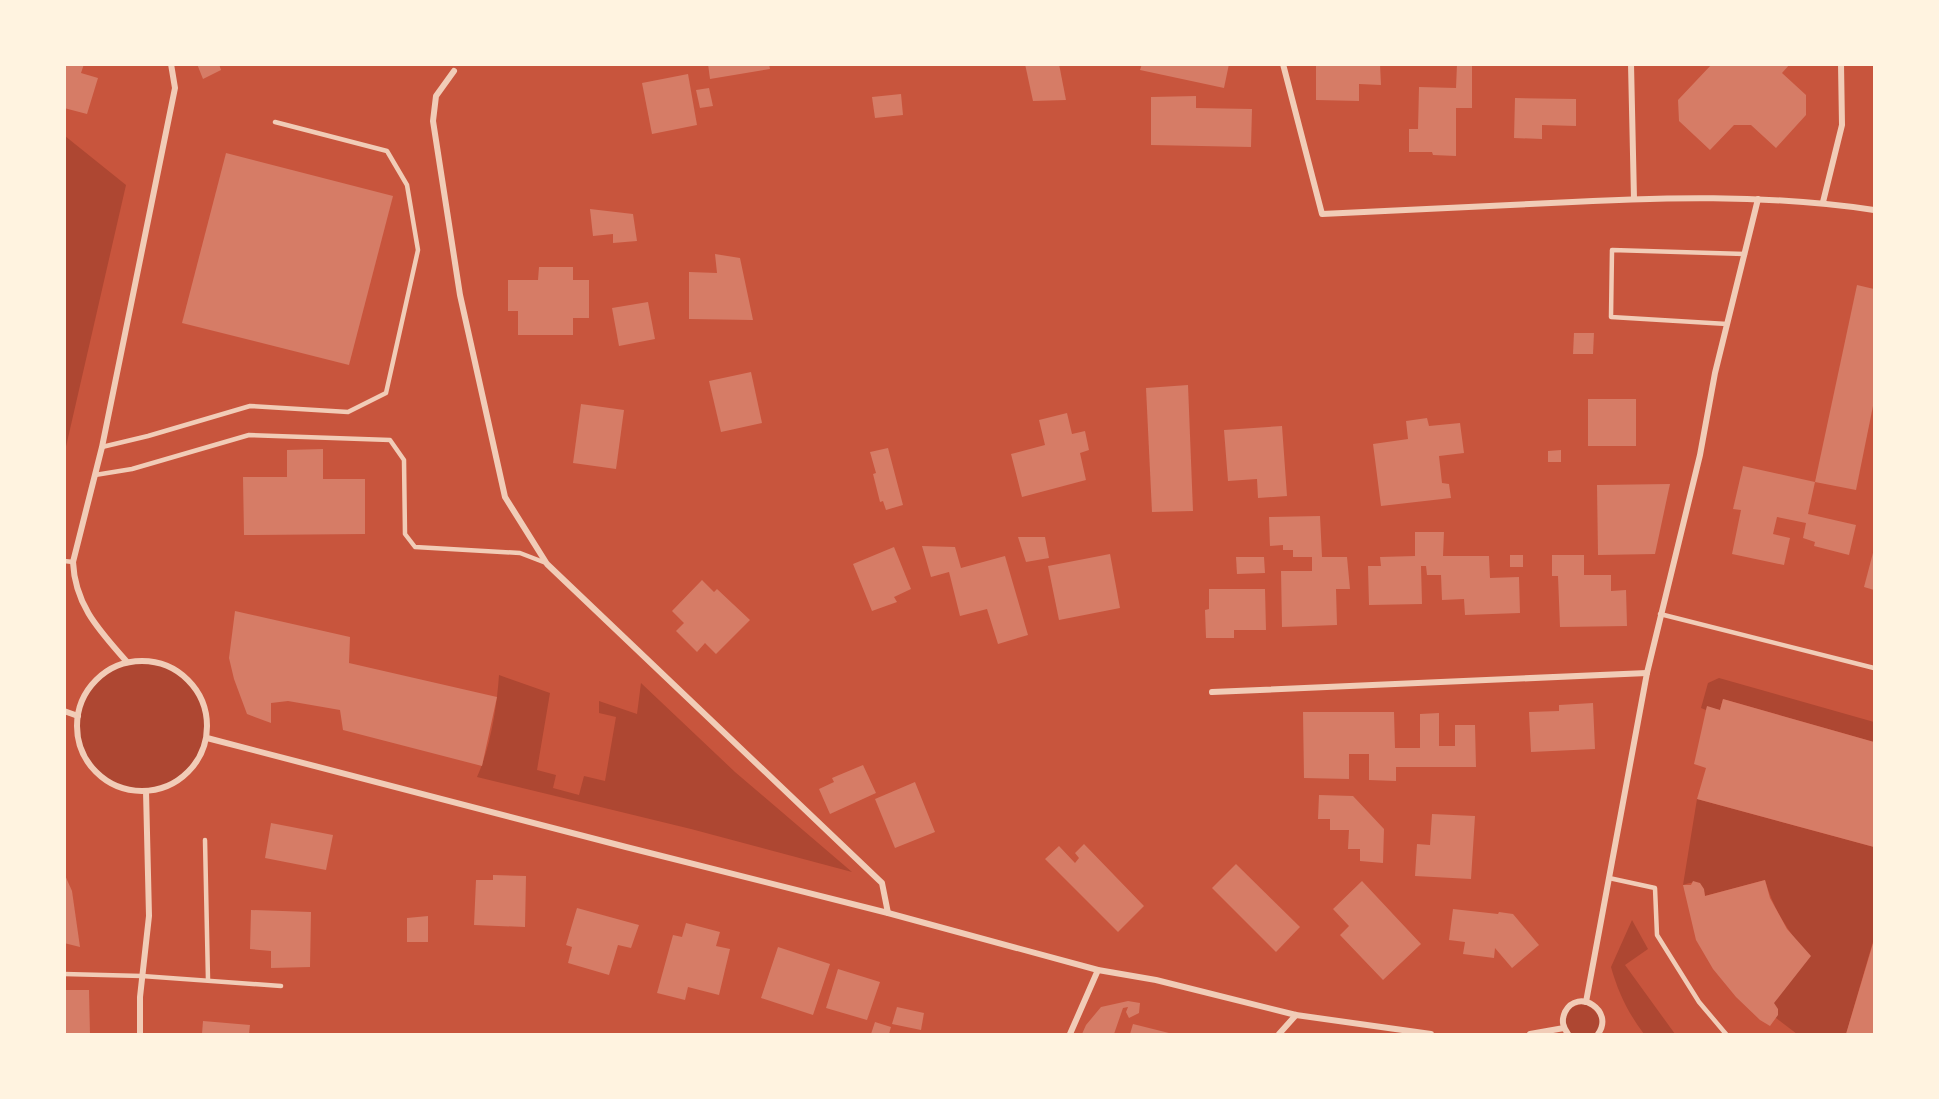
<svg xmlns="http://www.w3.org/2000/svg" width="1939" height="1099" font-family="'Varela Round',sans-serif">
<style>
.green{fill:#ae4732}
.building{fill:#d67c66}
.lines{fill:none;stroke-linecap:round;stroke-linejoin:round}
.service{stroke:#f1ccb7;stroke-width:4.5}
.minor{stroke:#f1ccb7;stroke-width:6}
</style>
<rect width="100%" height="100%" fill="#c8553d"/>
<!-- green -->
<g class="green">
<polygon points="65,136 126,185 65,451"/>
<circle cx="142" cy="726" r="65"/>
<path d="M499,675L550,693L537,770L556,775L553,788L579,795L584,776L605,781L616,717L599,713V701L637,714L641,683L735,772L852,872L691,829L477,777C490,748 497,707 499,675Z"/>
<polygon points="1719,678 1874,722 1874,742 1723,699 1720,710 1707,707 1706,710 1701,708 1708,683"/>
<path d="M1697,799L1874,847V938L1846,1034H1797L1776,1018L1774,1003L1799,944C1783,924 1772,904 1765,880L1705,896C1703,882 1696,880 1683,885Z"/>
<path d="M1632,920L1648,949L1625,965L1675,1034H1644C1628,1013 1618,992 1611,967Z"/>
<polygon points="1586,1002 1602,1019 1598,1034 1568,1034 1564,1014 1568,1009"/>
</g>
<!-- building -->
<g class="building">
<polygon points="64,64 84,64 81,73 98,78 87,114 64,108"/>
<polygon points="197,64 219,64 221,70 203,79"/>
<polygon points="708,64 769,64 770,69 710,79"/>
<polygon points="1025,64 1059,64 1066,100 1033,101"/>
<polygon points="1142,64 1229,64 1224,88 1140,70"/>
<polygon points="1316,64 1380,64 1381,85 1359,84 1359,101 1316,100"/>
<polygon points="1457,64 1472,64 1472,108 1456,108 1456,156 1433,155 1432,152 1409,152 1409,129 1418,129 1419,87 1456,88"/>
<polygon points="1712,64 1790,64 1782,73 1806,95 1806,115 1776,148 1751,125 1734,125 1710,150 1679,121 1678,100"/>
<polygon points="688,74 697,125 652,134 642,83"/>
<polygon points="709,88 713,106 700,108 696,90"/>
<polygon points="901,94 903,115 875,118 872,97"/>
<polygon points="1196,96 1196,108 1252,109 1251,147 1151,145 1151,97"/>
<polygon points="1515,98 1576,99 1576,126 1542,125 1542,139 1514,138"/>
<polygon points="226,153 393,196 349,365 182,323"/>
<polygon points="590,209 633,214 637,241 613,243 613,234 593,236"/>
<polygon points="715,254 740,258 753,320 689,319 689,272 717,273"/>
<polygon points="539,267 573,267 573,280 589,280 589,318 573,318 573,335 518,335 518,311 508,311 508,280 538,280"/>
<polygon points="1857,285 1874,289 1874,401 1856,490 1815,482"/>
<polygon points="648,302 655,339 619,346 612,308"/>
<polygon points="1574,333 1594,333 1593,354 1573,354"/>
<polygon points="751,372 762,423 721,432 709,381"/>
<polygon points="1188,385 1193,511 1152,512 1146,388"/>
<rect x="1588" y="399" width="48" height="47"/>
<polygon points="581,404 624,410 616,469 573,463"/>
<polygon points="1067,413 1072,434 1085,431 1089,450 1080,453 1086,480 1022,497 1011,454 1045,445 1039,420"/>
<polygon points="1427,418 1429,426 1460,423 1464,453 1439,456 1442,483 1449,484 1451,498 1381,506 1373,444 1408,439 1406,421"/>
<polygon points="1282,426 1287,496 1258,498 1257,479 1228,481 1224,430"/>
<polygon points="888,448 903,505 886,510 883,501 880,502 873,474 876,473 870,452"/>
<polygon points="323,449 323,479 365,479 365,534 244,535 243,477 287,477 287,450"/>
<polygon points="1561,450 1561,462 1548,462 1548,451"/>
<polygon points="1743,466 1815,482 1808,514 1856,525 1849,555 1814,546 1815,542 1803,538 1806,523 1777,517 1773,534 1790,538 1784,565 1732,554 1741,510 1733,509"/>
<polygon points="1670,484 1655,554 1598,555 1597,485"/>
<polygon points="1320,516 1322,557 1347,557 1350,589 1336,589 1337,625 1282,627 1281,571 1312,571 1312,557 1293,557 1293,550 1283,550 1283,545 1270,546 1269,517"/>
<polygon points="1415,532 1444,532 1443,556 1489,556 1490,578 1519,577 1520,613 1465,615 1464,599 1442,600 1441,575 1427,575 1426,566 1421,566 1422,604 1369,605 1368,566 1381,566 1380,557 1415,556"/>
<polygon points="1018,537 1045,537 1049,558 1026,562"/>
<polygon points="922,546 955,547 961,568 1005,556 1028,635 998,644 987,609 960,616 949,572 931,577"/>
<polygon points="894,547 911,589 894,597 897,602 872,611 853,564"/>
<polygon points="1874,549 1874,590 1864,587"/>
<polygon points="1110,554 1120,608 1059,620 1048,566"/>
<rect x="1510" y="555" width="13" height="12"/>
<polygon points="1552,555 1584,555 1584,575 1611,575 1611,591 1626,590 1627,626 1560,627 1558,576 1552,576"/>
<polygon points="1236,557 1264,557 1265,573 1237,574"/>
<polygon points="702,580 714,592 717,589 750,620 716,654 705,643 697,652 676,631 684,623 672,611"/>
<polygon points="1209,589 1265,589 1266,630 1234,630 1234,638 1206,638 1205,610 1209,609"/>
<polygon points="235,611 350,637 349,663 497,697 482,766 343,730 340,710 288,701 271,703 271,723 247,714 234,679 229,658"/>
<polygon points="1723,699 1874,742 1874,847 1697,799 1706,768 1694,764 1706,710 1707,706 1720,710"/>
<polygon points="1593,703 1595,749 1531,752 1529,712 1559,711 1559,705"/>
<polygon points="1303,712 1394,712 1395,748 1420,748 1420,714 1439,713 1439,746 1455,746 1455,725 1475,725 1476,767 1396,767 1396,781 1369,780 1369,754 1349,754 1349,779 1304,778"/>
<polygon points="863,765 876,793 830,814 819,789 834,782 832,778"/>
<polygon points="915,782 935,832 895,848 875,799"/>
<polygon points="1319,795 1353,796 1384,829 1383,863 1360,861 1360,849 1348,849 1349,830 1330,830 1330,819 1318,819"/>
<polygon points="1432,814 1475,816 1471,879 1415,876 1417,844 1430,845"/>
<polygon points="271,823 333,835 326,870 265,858"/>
<polygon points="1084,844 1144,906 1118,932 1045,859 1059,846 1075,863 1079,858 1075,853"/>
<polygon points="1236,864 1300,927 1276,952 1212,888"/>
<polygon points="64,873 72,891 80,947 64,943"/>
<polygon points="493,875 526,876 525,927 474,925 476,880 493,880"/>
<polygon points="1765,880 1770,898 1787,929 1811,956 1774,1003 1778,1009 1778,1015 1770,1026 1760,1020 1736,997 1713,969 1696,940 1683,885 1691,885 1693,881 1700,883 1704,889 1705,896"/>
<polygon points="1362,881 1421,944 1383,980 1340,935 1349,926 1333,909"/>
<polygon points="577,908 639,925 631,948 618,945 609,975 568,963 572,947 566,945"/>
<polygon points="1453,909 1498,914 1499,912 1513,914 1539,945 1512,968 1495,948 1494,958 1463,954 1465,942 1449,940"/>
<polygon points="251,910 311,912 310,967 271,968 271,951 250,949"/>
<polygon points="428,916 428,942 407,942 407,918"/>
<polygon points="686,923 720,932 716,946 730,949 719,995 688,987 685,1000 657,993 673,935 682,937"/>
<polygon points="1874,940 1874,1034 1846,1034"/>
<polygon points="778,947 830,964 813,1015 761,998"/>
<polygon points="838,969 880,982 867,1020 826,1008"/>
<polygon points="64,990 89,990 90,1034 64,1034"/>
<polygon points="1128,1001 1140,1003 1139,1013 1129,1018 1126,1012 1128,1007 1123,1008 1114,1034 1082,1034 1086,1025 1101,1007"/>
<polygon points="897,1007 924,1013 921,1030 892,1024"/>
<polygon points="203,1021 250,1025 249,1034 202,1034"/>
<polygon points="875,1022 891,1027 889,1034 871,1034"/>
<polygon points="1133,1024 1173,1034 1130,1034"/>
</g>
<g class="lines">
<!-- service -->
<g class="service">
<polyline points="1727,324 1611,317 1612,250 1745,254"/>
<polyline points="102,447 148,436 250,406 348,412 386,393 418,250 407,185 387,151 275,122"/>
<polyline points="95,475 132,469 249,435 390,440 404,460 405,534 415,547 520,553 546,563"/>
<polyline points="64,561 73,562"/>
<polyline points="1660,614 1874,668"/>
<polyline points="205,840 208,980"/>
<polyline points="1609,878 1655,888 1657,935 1699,1002 1726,1034"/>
<polyline points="64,974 142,976 281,986"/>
</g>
<!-- minor -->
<g class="minor">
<path d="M1283,64L1322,214C1399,210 1475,207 1551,203C1659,197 1768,194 1874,210"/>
<polyline points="1631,64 1634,199"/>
<polyline points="454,71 436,96 433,121 460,295 505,497 547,564 882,883 888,913"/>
<polyline points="1823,202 1842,125 1841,64"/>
<circle cx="142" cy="726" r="65"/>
<path d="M127,662C100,631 75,606 73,562L102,447L175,88L171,64"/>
<polyline points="1212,692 1647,673"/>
<polyline points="64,711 78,716"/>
<polyline points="207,738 626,847 888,913 1098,970 1156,980 1296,1015 1431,1034"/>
<polyline points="1586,1002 1647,673 1700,455 1715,373 1758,199"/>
<polyline points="140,1034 140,997 149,916 146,791"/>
<polyline points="1070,1034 1098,970"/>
<polyline points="1279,1034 1296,1015"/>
<polyline points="1530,1034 1564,1028"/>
<path d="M1568,1034C1563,1027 1561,1021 1565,1012C1578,987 1615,1011 1598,1034"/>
</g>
</g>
<!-- border -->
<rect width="1939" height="1099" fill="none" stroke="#fff3e0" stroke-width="132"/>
</svg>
